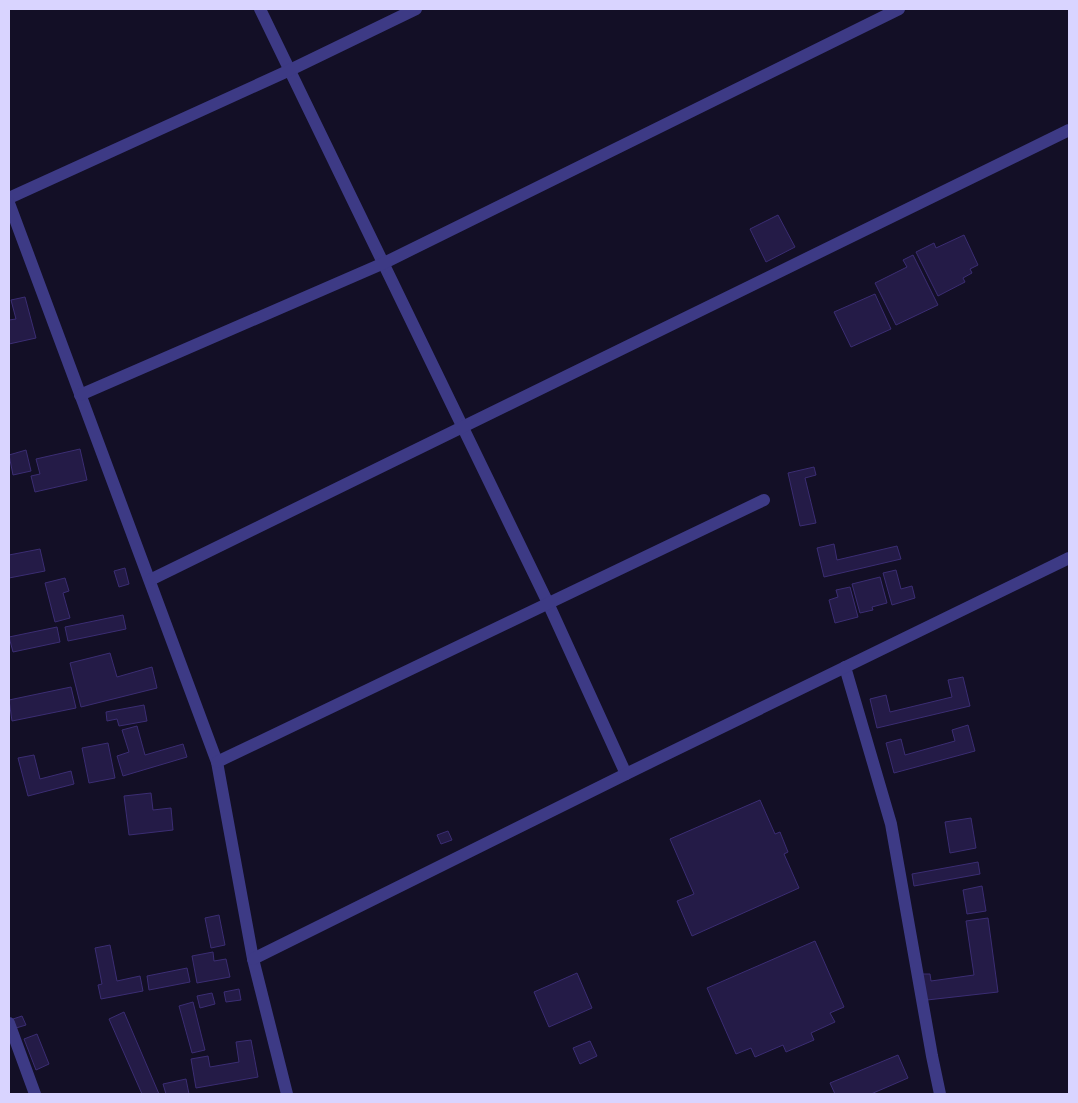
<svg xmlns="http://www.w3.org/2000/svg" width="1078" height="1103" font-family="Quicksand,sans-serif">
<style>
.building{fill:#241b47;stroke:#3b2d73}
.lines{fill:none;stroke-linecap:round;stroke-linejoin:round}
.minor{stroke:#3d3a85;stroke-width:12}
</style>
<rect width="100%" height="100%" fill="#130f26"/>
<!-- building -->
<g class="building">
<polygon points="778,215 795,247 766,262 750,229"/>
<polygon points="964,235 978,265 970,269 972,273 963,278 965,282 938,296 916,252 934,243 936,248"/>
<polygon points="913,255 938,305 896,325 875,283 907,267 903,260"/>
<polygon points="875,294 891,329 851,347 834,312"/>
<polygon points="25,297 36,338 9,344 9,320 16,319 11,300"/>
<polygon points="80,449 87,480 35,492 31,476 40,474 36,459"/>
<polygon points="26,450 31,471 13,475 9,455"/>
<polygon points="814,467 816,475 805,478 816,523 800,526 788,473"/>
<polygon points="834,544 837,560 897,546 901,559 824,577 817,548"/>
<polygon points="40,549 45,571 9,578 9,555"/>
<polygon points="125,568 129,584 119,587 114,571"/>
<polygon points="896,570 901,589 912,586 915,598 892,605 883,573"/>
<polygon points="880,577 887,603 872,607 873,610 860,613 852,584"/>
<polygon points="65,578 69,591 63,593 70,618 55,622 45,583"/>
<polygon points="850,587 858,617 835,623 829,600 838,597 836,590"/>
<polygon points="123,615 126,629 68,641 65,627"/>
<polygon points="57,627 60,642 13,652 9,637"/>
<polygon points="110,653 117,677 152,667 157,688 81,707 70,663"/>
<polygon points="963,677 970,706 877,728 870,699 886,695 890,712 952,697 948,680"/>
<polygon points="71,687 76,708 12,721 9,700"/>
<polygon points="144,705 147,721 119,726 117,719 107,721 106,712"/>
<polygon points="968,725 975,751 894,773 886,743 901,739 905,755 955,741 952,730"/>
<polygon points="137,726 145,755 183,744 187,757 123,776 117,756 129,752 122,730"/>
<polygon points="108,743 115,778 89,783 82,748"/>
<polygon points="34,755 40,779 71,771 74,784 28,796 18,758"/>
<polygon points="151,793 153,810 171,808 173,830 129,835 124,796"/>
<polygon points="760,800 775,834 780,832 788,852 784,854 799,888 692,936 677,901 694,894 670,839"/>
<polygon points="971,818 976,848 950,853 945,822"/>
<polygon points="448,831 452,840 441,844 437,835"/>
<polygon points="978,862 980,874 914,886 912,874"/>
<polygon points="982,886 986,911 967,914 963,890"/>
<polygon points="219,915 225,945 211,948 205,918"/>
<polygon points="988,918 998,992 927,1000 922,974 930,974 931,981 974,975 966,921"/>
<polygon points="815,941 844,1007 830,1013 835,1022 811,1033 814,1040 786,1052 783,1045 755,1057 751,1048 736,1054 707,988"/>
<polygon points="110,945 117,981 140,976 143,991 101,999 98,985 102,984 95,948"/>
<polygon points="213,952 214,961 226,959 230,977 197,983 192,956"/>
<polygon points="187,968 190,982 149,990 147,976"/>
<polygon points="577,973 592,1008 549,1027 534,992"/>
<polygon points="239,989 241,1000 226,1002 224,992"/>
<polygon points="212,993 215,1004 200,1008 197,996"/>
<polygon points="193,1002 205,1050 192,1053 179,1006"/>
<polygon points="124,1012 159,1094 142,1094 109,1019"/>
<polygon points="22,1016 26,1025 16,1028 13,1019"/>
<polygon points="37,1034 49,1064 36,1070 24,1039"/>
<polygon points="251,1040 258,1077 196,1088 191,1059 208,1056 210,1067 239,1062 236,1042"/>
<polygon points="590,1041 597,1056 580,1064 573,1048"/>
<polygon points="898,1055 908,1078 871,1094 835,1094 830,1083"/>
<polygon points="186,1079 189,1094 166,1094 163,1084"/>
</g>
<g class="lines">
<!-- minor -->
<g class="minor">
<polyline points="260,9 548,603 626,774"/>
<polyline points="9,198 290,70 416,9"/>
<polyline points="9,203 217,762 253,959 287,1094"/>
<polyline points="80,395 384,263 899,9"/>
<polyline points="150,580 1069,130"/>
<polyline points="845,667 891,824 932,1056 940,1094"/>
<polyline points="217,762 764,500"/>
<polyline points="253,959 626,774 1069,558"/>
<polyline points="9,1023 35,1094"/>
</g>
</g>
<!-- border -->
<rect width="1078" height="1103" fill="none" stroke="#d9d4ff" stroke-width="20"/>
</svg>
